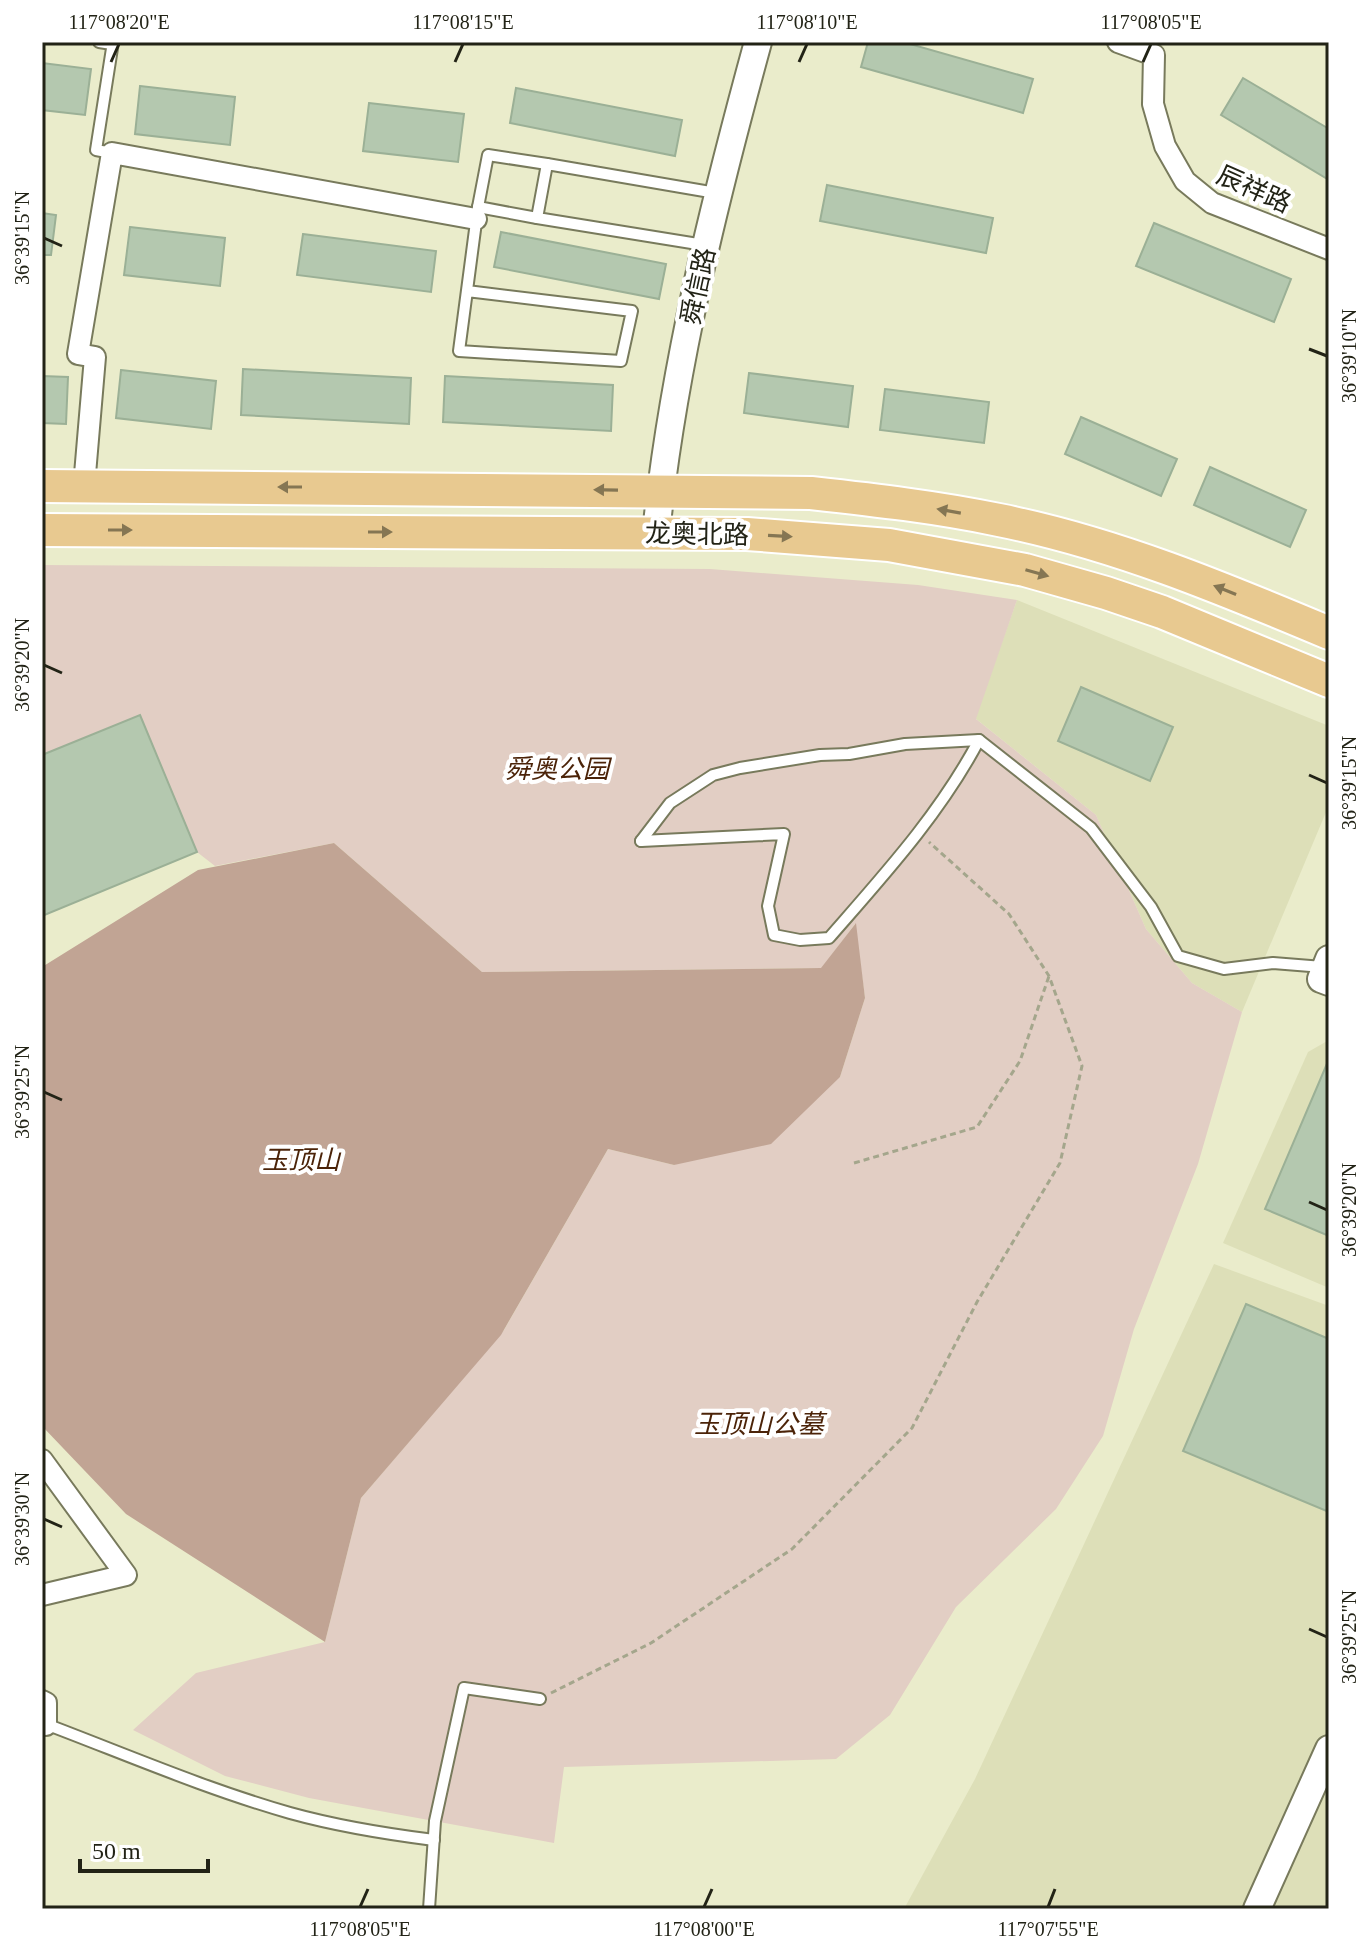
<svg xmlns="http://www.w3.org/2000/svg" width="1371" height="1951" font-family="'Times New Roman','Noto Sans SC',serif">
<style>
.built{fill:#dddfb8}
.green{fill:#e2cec4}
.forest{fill:#c1a494}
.building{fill:#b4c8af;stroke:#9bb096;stroke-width:2}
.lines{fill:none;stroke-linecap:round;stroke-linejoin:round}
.service-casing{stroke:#787a5c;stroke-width:14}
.minor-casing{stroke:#787a5c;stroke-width:24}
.tertiary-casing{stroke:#787a5c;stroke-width:30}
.primary-casing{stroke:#fff;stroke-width:36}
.path{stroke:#a4a68c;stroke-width:3;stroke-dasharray:6 4;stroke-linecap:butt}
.service{stroke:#fff;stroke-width:10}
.minor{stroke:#fff;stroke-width:20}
.tertiary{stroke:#fff;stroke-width:26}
.primary{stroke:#e8c990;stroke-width:32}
.oneway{fill:#857653}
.ticks{fill:none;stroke:#222316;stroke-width:3}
.labels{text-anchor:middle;stroke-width:8;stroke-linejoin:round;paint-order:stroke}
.street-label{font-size:26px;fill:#222316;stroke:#fff}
.park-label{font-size:26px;font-style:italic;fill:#4b2308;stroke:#fff}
.neatline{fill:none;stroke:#222316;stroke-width:3}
.ticks-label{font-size:20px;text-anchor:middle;fill:#222316}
</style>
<rect width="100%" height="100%" fill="#eaeccb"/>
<!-- built -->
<g class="built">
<polygon points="1017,600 1329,726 1329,805 1242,1012 1192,983 1146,929 1096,815 975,718"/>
<polygon points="1329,1040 1329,1288 1223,1243 1308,1052"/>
<polygon points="1214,1264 1329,1306 1329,1909 904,1909 975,1779"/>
</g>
<!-- green -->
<polygon class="green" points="42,565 710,569 918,585 1017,600 976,719 1096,815 1146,929 1192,983 1242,1012 1198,1164 1134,1329 1103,1436 1056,1509 956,1607 890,1715 836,1759 564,1767 554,1843 309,1798 225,1776 133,1730 196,1673 325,1642 361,1498 504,1330 608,1149 674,1165 840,1077 865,998 855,924 822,968 482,972 334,843 215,866 197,852 140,715 42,755"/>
<!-- forest -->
<polygon class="forest" points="334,843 482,972 821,968 856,923 865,998 840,1077 771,1144 674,1165 608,1149 501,1335 361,1498 325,1642 126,1514 42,1426 42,967 198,870"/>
<!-- building -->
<g class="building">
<polygon points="868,42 903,42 1033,79 1023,113 861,67"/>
<polygon points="42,63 91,69 85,115 42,110"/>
<polygon points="1243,78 1329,129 1329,180 1221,115"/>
<polygon points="140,86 235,97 230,145 135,134"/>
<polygon points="516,88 682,120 675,156 510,123"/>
<polygon points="369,103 464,114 458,162 363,151"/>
<polygon points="827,185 993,218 986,253 820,221"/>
<polygon points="42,213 56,215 51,255 42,255"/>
<polygon points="1154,223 1291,279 1274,322 1136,266"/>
<polygon points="130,227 225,238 220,286 124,275"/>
<polygon points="501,232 666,264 659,299 494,267"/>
<polygon points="303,234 436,251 431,292 297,275"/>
<polygon points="243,369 411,378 409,424 241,415"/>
<polygon points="121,370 216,381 211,429 116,418"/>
<polygon points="749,373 853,386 848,427 744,413"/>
<polygon points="42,376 68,377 66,424 42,423"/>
<polygon points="445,376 613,385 611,431 443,422"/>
<polygon points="885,389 989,402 984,443 880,430"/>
<polygon points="1081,417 1177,459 1161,496 1065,454"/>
<polygon points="1210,467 1306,510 1290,547 1194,505"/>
<polygon points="1081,687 1173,727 1150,781 1058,741"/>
<polygon points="140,715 197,852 42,916 42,755"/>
<polygon points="1329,1059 1329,1236 1265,1209"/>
<polygon points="1246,1304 1329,1339 1329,1512 1183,1451"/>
</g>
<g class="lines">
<!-- service casing -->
<g class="service-casing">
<g id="service">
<polyline points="99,42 112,44"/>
<polyline points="112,153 96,150 113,42"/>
<polyline points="537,218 478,207 488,155 547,164"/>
<polyline points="704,245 537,218 547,164 716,193"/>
<polyline points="467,291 632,311 621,361 459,351 478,207"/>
<polyline points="641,841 670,803 713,775 740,768 820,755 849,754 905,744 979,740 1091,828 1151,907 1178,956 1224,969 1273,963 1323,967"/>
<path d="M641,841L784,834L768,906L774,935L800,940L829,938C883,876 940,814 979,740"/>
<path d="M43,1723C125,1754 206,1789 290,1813C337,1826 386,1834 434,1840"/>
<polyline points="429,1909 435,1821 464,1688 540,1699"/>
</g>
</g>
<!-- minor casing -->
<g class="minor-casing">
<g id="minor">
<polyline points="1118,42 1154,55 1153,104 1165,146 1185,181 1212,203 1329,249"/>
<polyline points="84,486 95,357 78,354 112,153 476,219"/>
<polyline points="42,1460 126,1575 42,1595"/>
<polyline points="42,1701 46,1703 46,1725"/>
</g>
</g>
<!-- tertiary casing -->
<g class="tertiary-casing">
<g id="tertiary">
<path d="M656,533C673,367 714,203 758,42"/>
<polyline points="1329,959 1321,979 1329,982"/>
<polyline points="1257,1909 1329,1749"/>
</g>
</g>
<!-- primary casing -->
<g class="primary-casing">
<g id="primary">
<path d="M42,486L811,493C874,500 937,507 999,520C1114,543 1222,588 1329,633"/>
<polyline points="42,530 747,534 889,545 1025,570 1106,593 1162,612 1329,681"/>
</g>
</g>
<!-- path -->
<g class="path">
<polyline points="854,1163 977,1127 1020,1061 1049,976"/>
<polyline points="551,1693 651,1643 792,1549 912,1428 977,1302 1060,1163 1082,1066 1049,976 1009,914 929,842"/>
</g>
<!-- service -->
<use href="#service" class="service"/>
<!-- minor -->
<use href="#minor" class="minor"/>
<!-- tertiary -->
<use href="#tertiary" class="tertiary"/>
<!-- primary -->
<use href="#primary" class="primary"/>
</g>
<!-- one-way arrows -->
<defs><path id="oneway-solid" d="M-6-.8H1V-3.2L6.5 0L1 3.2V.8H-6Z" transform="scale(2)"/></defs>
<g class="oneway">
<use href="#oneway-solid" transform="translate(290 487) rotate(-180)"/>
<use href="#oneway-solid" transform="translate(606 490) rotate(-179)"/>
<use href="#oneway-solid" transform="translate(949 511) rotate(-170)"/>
<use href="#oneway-solid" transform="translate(120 530)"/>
<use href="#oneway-solid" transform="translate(380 532)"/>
<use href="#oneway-solid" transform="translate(780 536) rotate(3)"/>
<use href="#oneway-solid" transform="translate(1037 573) rotate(16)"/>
<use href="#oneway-solid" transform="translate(1225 590) rotate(-158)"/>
</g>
<!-- ticks -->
<path class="ticks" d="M111,62L119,44M455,62L463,44M799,62L807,44M1143,62L1151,44M44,238L62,246M1309,349L1327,356M44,665L62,673M1309,775L1327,783M44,1092L62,1100M1309,1202L1327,1210M44,1519L62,1527M1309,1629L1327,1637M360,1907L368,1889M704,1907L712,1889M1048,1907L1055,1889"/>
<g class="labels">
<!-- street labels -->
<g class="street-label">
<text transform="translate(1254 189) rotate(24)" y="9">辰祥路</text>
<text transform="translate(698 286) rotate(-78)" y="9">舜信路</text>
<text transform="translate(697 534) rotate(1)" y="9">龙奥北路</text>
</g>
<!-- park labels -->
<g class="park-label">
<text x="557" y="778">舜奥公园</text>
<text x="301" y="1169">玉顶山</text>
<text x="759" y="1433">玉顶山公墓</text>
</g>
</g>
<!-- border -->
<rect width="1371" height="1951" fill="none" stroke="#ffffff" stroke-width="88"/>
<!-- scale -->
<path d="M80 1859v12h128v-12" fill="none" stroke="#222316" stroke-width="4"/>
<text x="92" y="1859" font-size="24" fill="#222316" stroke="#ffffff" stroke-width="6" paint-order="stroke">50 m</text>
<rect x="44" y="44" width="1283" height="1863" class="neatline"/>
<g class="ticks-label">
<text x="119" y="29">117°08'20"E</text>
<text x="463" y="29">117°08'15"E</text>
<text x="807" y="29">117°08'10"E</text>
<text x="1151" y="29">117°08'05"E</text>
<text transform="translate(22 238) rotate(-90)" y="7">36°39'15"N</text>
<text transform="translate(1349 356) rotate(-90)" y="7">36°39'10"N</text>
<text transform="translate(22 665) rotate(-90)" y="7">36°39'20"N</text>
<text transform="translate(1349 783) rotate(-90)" y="7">36°39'15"N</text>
<text transform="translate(22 1092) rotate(-90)" y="7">36°39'25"N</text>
<text transform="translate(1349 1210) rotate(-90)" y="7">36°39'20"N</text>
<text transform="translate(22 1519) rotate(-90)" y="7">36°39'30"N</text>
<text transform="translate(1349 1637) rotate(-90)" y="7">36°39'25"N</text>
<text x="360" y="1936">117°08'05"E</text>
<text x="704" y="1936">117°08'00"E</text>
<text x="1048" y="1936">117°07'55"E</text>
</g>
</svg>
